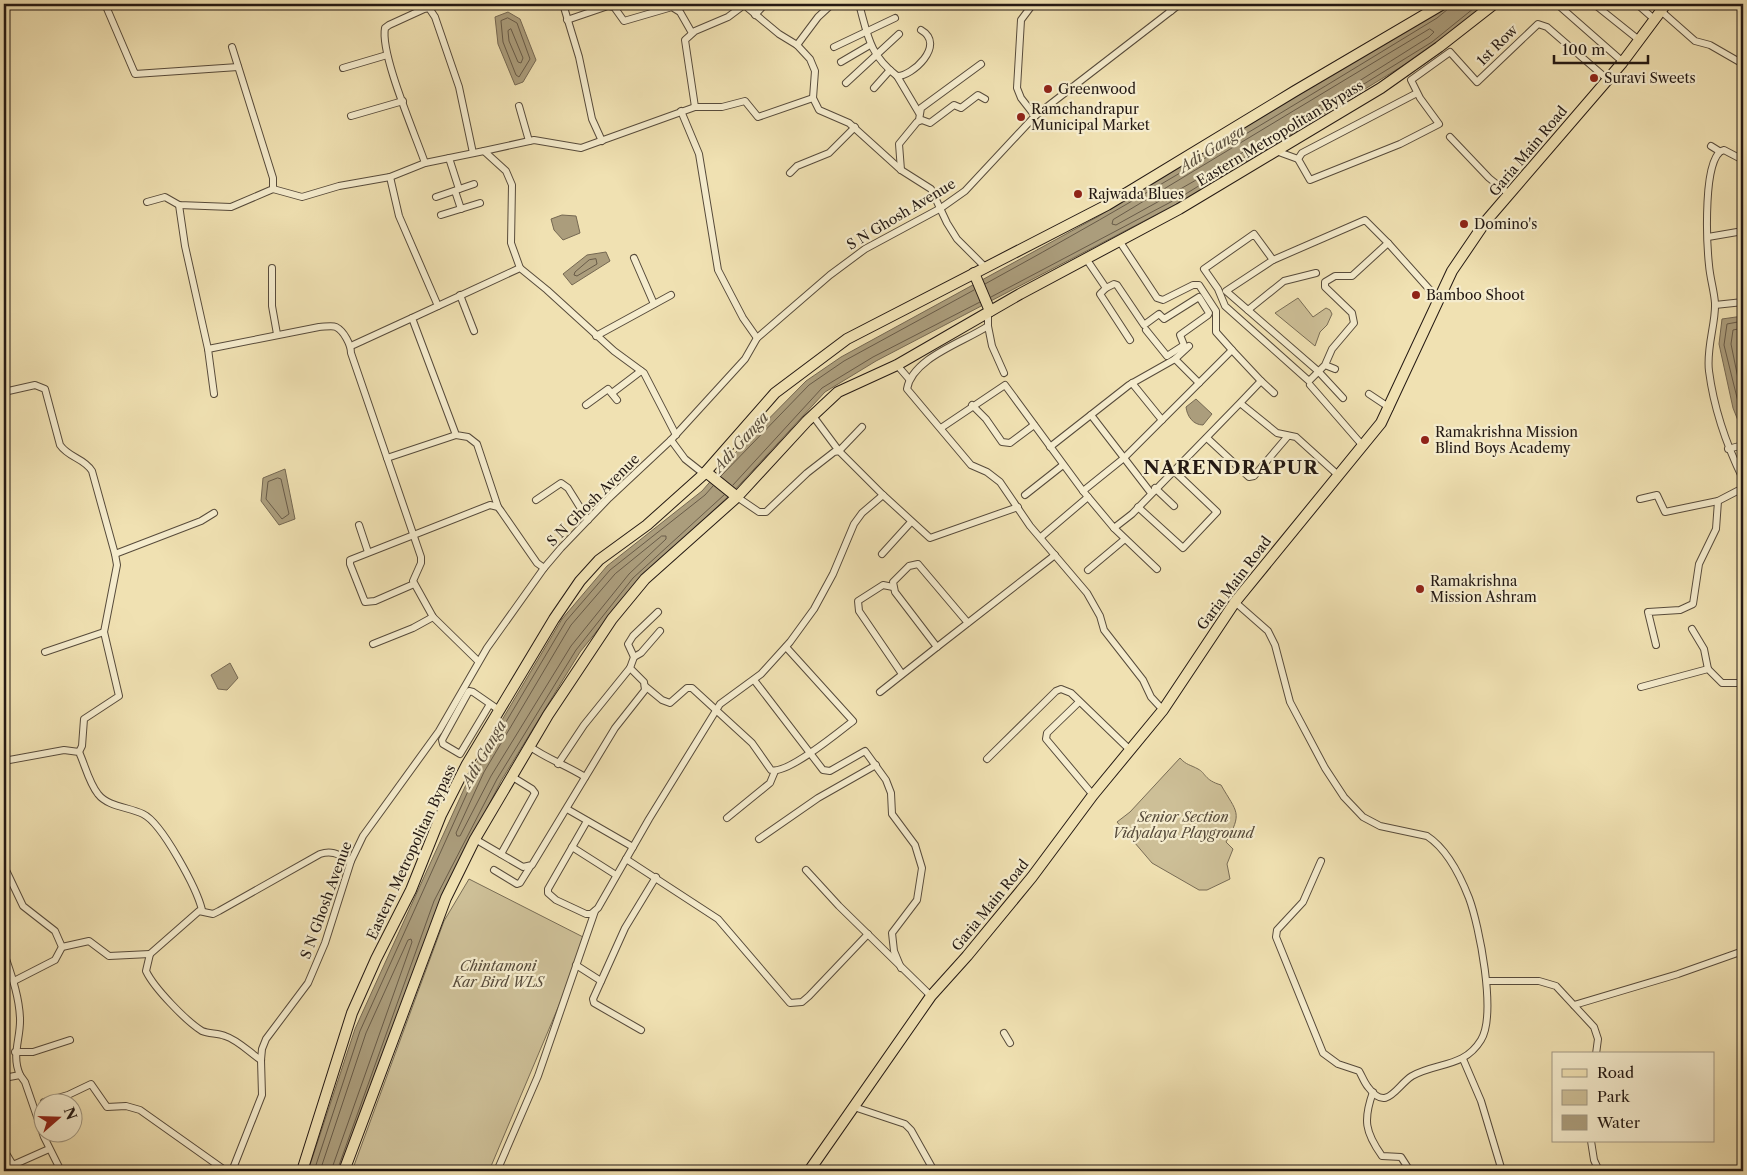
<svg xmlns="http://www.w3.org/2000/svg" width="1747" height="1175" font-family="'Libre Caslon Text',serif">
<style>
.green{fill:#cdbf97;stroke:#786c55}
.water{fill:#ab9d7c;stroke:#756852}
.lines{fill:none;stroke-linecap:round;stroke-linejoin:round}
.shore{stroke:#685b48;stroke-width:1}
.minor-casing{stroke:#574b3b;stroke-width:8}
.primary-casing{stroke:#241913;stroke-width:12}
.minor{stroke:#f5eccd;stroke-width:6}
.primary{stroke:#f0e1b2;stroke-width:10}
.poi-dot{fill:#8f2418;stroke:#f5eccd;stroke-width:2}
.labels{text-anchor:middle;stroke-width:4.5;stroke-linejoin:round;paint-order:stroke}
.street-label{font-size:14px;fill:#241913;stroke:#f5eccd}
.poi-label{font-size:14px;fill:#241913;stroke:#f5eccd;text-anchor:start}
.park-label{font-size:14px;font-style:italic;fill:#574b3b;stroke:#f5eccd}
.water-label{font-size:15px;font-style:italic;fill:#5a4e3d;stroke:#f5eccd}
.district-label{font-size:19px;font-weight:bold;letter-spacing:1px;fill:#241913;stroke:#f5eccd}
</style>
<rect width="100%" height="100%" fill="#f0e1b2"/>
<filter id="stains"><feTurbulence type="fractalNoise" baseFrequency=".004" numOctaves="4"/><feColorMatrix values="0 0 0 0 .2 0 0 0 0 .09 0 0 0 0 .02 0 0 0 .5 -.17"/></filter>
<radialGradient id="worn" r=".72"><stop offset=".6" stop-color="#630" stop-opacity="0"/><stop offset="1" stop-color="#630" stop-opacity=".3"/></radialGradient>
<!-- green -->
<g class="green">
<polygon points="1298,298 1313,317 1326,308 1330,310 1332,314 1327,325 1320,332 1315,346 1275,313"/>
<path d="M1180,758C1186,765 1191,765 1198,769C1206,773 1204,780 1221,785C1237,813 1243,812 1226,842L1233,849L1227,864L1230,879L1207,890H1199L1152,863L1117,822L1130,812Z"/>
<polygon points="469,879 587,939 489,1171 352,1171 444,921"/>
</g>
<!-- water -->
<g class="water">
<polygon points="1448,4 1487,4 1435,46 1186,199 876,361 825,392 730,495 637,581 580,652 501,781 439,903 341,1171 308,1171 355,1029 474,767 562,619 607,566 702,491 735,453 806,381 841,357 1099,216"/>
<polygon points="508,12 520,19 536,60 523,82 515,85 498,44 495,17"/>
<polygon points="562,215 576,216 580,233 563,240 554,230 551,219"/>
<polygon points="606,252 610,261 572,285 563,274 587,255"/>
<polygon points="1743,316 1743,433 1733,408 1719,344 1722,319"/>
<path d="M1196,399L1212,414L1203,425C1193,425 1187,416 1186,407Z"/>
<polygon points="285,469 295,519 279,525 261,501 263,478"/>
<polygon points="230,663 238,678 227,690 218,689 211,675"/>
</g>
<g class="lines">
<!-- shore -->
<g class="shore">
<polygon points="508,18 517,23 530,59 519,77 516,75 503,42 501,21"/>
<polygon points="511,29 523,58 521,63 518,62 509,41 508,31"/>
<path d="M1430,29L1434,32L1429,37C1326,102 1223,167 1116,225L1112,224L1113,220Z"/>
<polygon points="596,259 597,264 577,276 574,275 575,272 589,260"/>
<path d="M985,284C1139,200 1288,109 1437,18L1448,9L1450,4"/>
<polyline points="991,297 1184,195 1432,42 1479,4"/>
<polyline points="1743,321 1727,324 1724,345 1743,422"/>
<polyline points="1743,328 1733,330 1731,344 1743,403"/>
<polyline points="721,476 809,385 844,361 974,290"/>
<polygon points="278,478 281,479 289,514 282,519 266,499 268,482"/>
<polyline points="733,485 822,388 873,357 980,302"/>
<polygon points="662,536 666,536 666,539 629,574 571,646 491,776 460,836 457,836 456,833 484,772 571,625 615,574"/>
<polyline points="314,1171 360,1031 478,769 566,621 610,570 705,495 713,486"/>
<polyline points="320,1171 366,1033 408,940 411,939 412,942 331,1171"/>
<polyline points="337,1171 434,901 497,779 576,650 633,578 724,495"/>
</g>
<!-- minor casing -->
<g class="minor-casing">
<g id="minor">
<polyline points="105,4 135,74 238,67"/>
<polyline points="563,4 579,57 592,119 602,141"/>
<polyline points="743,4 779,34 797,45 810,59 815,71 813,98 819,110 849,123 901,170 931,189 947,223 957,239 985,267"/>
<path d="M859,4C868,36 869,54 897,76C911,77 947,45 921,30"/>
<polyline points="1033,4 1021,20 1017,88 1021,98 1035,116"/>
<polyline points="1165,4 1171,11"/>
<polyline points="1557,4 1623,62"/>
<polyline points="1594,4 1639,40"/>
<polyline points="1637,4 1654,19"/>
<polyline points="744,5 728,17 695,31 685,40 695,107 722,107 745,101 758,117 813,98"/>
<polyline points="1661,11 1695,41 1710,45 1743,64"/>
<polyline points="755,15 765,4"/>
<polyline points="567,20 608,6 614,7 624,21 672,7 680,12 692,33"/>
<polyline points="797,45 818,17 832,4"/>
<polyline points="834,47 895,18"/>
<polyline points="841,62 870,45"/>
<polyline points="343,68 387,55"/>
<polyline points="897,76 919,113"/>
<polyline points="846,83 899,34"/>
<polyline points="874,88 890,70"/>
<polyline points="1417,93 1302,153 1298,159 1310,180 1400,144 1439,124 1420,98 1411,80 1450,52 1477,82 1538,24 1547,27 1607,79"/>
<polyline points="519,106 529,141"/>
<polyline points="681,111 699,154 718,270 743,318 757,338"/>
<polyline points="351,116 403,101"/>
<polyline points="919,120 921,108 981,64"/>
<polyline points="1450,137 1489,178 1509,194"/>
<polyline points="1711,146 1719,151"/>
<polyline points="1276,151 1298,159"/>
<polyline points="449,158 459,189"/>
<path d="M1743,160L1724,150C1702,154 1707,246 1709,265C1710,278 1714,290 1715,303C1716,323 1706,348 1709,371C1714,410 1726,444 1743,479"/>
<path d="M425,163C415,134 380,54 385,28L389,25L424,9L429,8L435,17L459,87L473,153"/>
<polyline points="901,170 899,144 917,122 922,120 930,123 954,105 961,108 978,95 985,99"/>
<polyline points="790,173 797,166 829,153 855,127"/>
<polyline points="390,177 399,216 438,306"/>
<polyline points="273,189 302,197 339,186 390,177 425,163 484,151"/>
<polyline points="455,191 461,209"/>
<polyline points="436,197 474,184"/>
<polyline points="147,202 165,197 179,205 231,207 273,189 273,178 232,47"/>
<polyline points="179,205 185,246 208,349 214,394"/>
<polyline points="441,215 480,203"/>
<polyline points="1708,237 1743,231"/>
<polyline points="1120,242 1157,298 1163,300 1193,285 1199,285 1216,311 1216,332 1232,350"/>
<polyline points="1388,243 1438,299"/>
<polyline points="634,258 654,304"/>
<polyline points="1087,260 1106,288 1114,284 1117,285 1144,325 1159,314 1164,319 1199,297 1209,313 1208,315 1180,335 1184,345 1167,356 1146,330"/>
<polyline points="1273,260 1226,291 1318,371 1343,398"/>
<polyline points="272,268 272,306 277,334"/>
<polyline points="520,268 511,243 512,185 506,171 484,151 534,140 581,148 695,107"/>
<polyline points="1106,288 1100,294 1130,340"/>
<polyline points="460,295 474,331"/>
<polyline points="1715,305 1743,302"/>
<polyline points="1248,310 1284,281 1316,273"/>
<path d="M988,312V326C964,342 912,358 907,389L971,465L987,472L1000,482L1030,526L1087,593L1100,616L1104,630L1143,680L1151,697L1163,710"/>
<polyline points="988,326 992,346 1004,373"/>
<polyline points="596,336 671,295"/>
<polyline points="351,346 412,318"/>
<polyline points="1189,346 1175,359 1199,383"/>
<path d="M208,349L319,327C324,327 332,325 336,327C344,331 351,345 351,353L421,557V563L413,581L433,617L478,661"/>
<polyline points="897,365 909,379"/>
<polyline points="1325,365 1332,349 1354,323 1352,313 1325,287 1325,282 1335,276 1352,276 1388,243 1365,220 1273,260 1254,234 1204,269 1218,289 1225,306 1309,381 1325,365 1335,369"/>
<polyline points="1261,381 1274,393"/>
<polyline points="1132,383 1162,420"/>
<polyline points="1310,385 1363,446"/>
<path d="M4,392L35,385L45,389L60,445C69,458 84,458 92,471L115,554L117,565L104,632L119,696L84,719L82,746L79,752"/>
<polyline points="612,393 641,371"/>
<polyline points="1369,394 1390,408"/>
<polyline points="1240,403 1261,381 1232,350 1124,458 1083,491 1114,528 1132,514 1240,403 1277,433 1296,437 1338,475"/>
<polyline points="586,405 608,389 617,400"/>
<polyline points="972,405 986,419 1002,442 1010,443 1034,425"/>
<polyline points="1091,415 1151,493"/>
<polyline points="813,416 839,451 862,427"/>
<polyline points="941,428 1005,385 1083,491"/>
<polyline points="1207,438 1249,477 1254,476 1288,436"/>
<polyline points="671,440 685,459 704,474"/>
<polyline points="1050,447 1129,385 1175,359"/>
<polyline points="1728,449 1743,445"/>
<polyline points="387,458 456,435"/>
<polyline points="1155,488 1174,506"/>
<polyline points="1025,495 1063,465"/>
<polyline points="737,497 759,512 766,512 807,473 834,452 839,451 883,495 930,538 1018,507"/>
<polyline points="1640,499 1657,495 1665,512 1718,501"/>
<polyline points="536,500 561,483 568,488 588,520"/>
<polyline points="498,507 477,444 468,437 456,435 412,318 520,268 547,290 614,351 644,373 676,435"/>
<polyline points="1138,507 1183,548 1217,512 1174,471"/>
<polyline points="359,525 368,552"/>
<polyline points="1114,528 1157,569"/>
<polyline points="1041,537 1088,497"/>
<polyline points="115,554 201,521 214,513"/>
<polyline points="882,554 911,522"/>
<polyline points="1088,570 1125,539"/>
<polyline points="414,584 375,601 365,602 350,564 350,560 490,505 498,507 501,511 537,563 544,568"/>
<polyline points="893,587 883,585 858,601 859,611 902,674"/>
<path d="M1235,602L1268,631L1275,645L1290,702L1325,768L1344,797L1363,817L1380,826L1427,836C1447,849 1460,875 1469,898C1479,925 1497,1014 1481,1040C1464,1068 1437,1062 1412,1076C1396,1086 1387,1113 1368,1087C1364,1082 1362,1076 1359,1071L1338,1064L1323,1053L1276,937L1277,930L1303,902L1321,861"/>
<polyline points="968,623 918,564 909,566 893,582 895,592 937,647 1055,555"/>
<polyline points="1692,629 1704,649 1708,669"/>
<polyline points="373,644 413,628 433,617"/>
<polyline points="1656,645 1648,612 1680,610 1693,604 1699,564 1716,529 1718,501 1743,488"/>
<polyline points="45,652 104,632"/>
<polyline points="634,657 641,653 660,631"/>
<polyline points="754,680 823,770 830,771 865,751 886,780 891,793 892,814 915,845 922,868 917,900 892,933 894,951 901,968"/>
<path d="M645,686L662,700L670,703L687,688H692L752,743L771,770C787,775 840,731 853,721L786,647"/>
<polyline points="1641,687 1708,669 1722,683 1743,683"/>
<polyline points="880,692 937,647"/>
<polyline points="1078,703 1047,733 1046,739 1093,795"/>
<polyline points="490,704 460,754 443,744 442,740 469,691 473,692 499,710"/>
<path d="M529,746C547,759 566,765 585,777"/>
<polyline points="987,759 1056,691 1061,689 1071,693 1130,750"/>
<path d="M4,761L64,750L79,752C85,765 89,783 98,794C108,807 129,807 143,814C162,823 197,889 202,910"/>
<polyline points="558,764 584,725 630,668"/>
<polyline points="567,809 633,847"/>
<polyline points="727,818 770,783 775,771"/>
<polyline points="587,821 548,889 548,893 556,900 586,914 591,914 598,908 649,819 720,704 761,674 790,642 814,609 833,574 854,524 862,513 883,495"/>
<polyline points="475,839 523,867 532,865 615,728 645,690 644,682 630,668 634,657 628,644 633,636 658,612"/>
<polyline points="759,839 818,798 876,765"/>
<polyline points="572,847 616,875"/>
<polyline points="501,854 535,793 532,789 511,776"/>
<polyline points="626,859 718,919 790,1003 802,1002 809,996 868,934"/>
<polyline points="4,866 23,906 55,931 62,947 55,960 14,981"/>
<polyline points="494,870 517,884 520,883 530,867"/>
<polyline points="806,870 839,906 931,996"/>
<polyline points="1743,907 1743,910"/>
<polyline points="62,947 89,941 109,956 150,954"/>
<path d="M4,953C11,974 19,995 20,1018C21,1038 11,1055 20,1075"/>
<polyline points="576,965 601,981"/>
<polyline points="1487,981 1539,981 1556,986 1594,1027 1598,1039 1596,1054"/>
<polyline points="1574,1005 1678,974 1743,951"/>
<polyline points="641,1030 594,1003 593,999 625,928 656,877"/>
<polyline points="1004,1033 1010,1043"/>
<polyline points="15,1052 33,1052 70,1040"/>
<polyline points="1463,1059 1481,1101 1502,1171"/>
<path d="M261,1060C250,1053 238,1040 225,1036C218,1033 209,1034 202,1031C186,1021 154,988 146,971L150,954L199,911L213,914L219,911L320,854C333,850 339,855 351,861"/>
<polyline points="4,1078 20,1075 25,1082 44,1137 61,1171"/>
<path d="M1373,1092C1363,1120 1365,1132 1382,1156L1401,1157L1410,1171"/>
<polyline points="44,1102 68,1095 91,1084 107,1107 126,1106 140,1110 226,1171"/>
<polyline points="854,1107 905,1124 911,1130 934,1171"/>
<polyline points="1591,1141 1594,1160 1599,1171"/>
<polyline points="4,1150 13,1165 49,1149"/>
<polyline points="232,1171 262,1095 261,1060 262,1049 266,1039 308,983 325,943 351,861 363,836 439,731 487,648 544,568 561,548 609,498 671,440 745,359 757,338 830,275 865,249 941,208 965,191 1035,116 1180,4"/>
<polyline points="497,1171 538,1076 595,911"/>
</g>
</g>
<!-- primary casing -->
<g class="primary-casing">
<g id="primary">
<polyline points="974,273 990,311"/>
<polyline points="706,472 737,497"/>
<polyline points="302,1171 352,1013 376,959 411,890 441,815 467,764 554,619 580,581 599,560 647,525 704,474 775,393 847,339 1107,205 1295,91 1443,4"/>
<polyline points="344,1171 446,898 475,839 548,715 612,619 645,579 737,497 807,421 838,392 897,365 1020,294 1179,209 1381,88 1439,47 1494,4"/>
<polyline points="809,1171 931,996 967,956 1032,877 1093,795 1163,710 1235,602 1381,423 1452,271 1486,221 1622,63 1666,4"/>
</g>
</g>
<!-- minor -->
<use href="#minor" class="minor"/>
<!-- primary -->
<use href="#primary" class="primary"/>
</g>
<!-- markers -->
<g class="poi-dot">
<circle cx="1594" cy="78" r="5"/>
<circle cx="1048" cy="89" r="5"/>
<circle cx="1021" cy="117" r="5"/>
<circle cx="1078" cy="194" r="5"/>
<circle cx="1464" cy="224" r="5"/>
<circle cx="1416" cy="295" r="5"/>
<circle cx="1425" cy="440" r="5"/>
<circle cx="1420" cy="589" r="5"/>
</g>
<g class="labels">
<!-- street labels -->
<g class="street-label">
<text transform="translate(1497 45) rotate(-45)" y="5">1st Row</text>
<text transform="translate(1280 133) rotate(-31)" y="5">Eastern Metropolitan Bypass</text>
<text transform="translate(1528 151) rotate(-50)" y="5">Garia Main Road</text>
<text transform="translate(901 214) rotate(-31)" y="5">S N Ghosh Avenue</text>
<text transform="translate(593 500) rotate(-45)" y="5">S N Ghosh Avenue</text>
<text transform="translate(1234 583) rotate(-53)" y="5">Garia Main Road</text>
<text transform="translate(411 852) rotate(-65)" y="5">Eastern Metropolitan Bypass</text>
<text transform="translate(326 900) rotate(-70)" y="5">S N Ghosh Avenue</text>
<text transform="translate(990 905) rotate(-51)" y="5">Garia Main Road</text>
</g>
<!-- poi labels -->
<g class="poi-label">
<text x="1604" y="83">Suravi Sweets</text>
<text x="1058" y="94">Greenwood</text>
<text x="1031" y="114">Ramchandrapur<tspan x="1031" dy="16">Municipal Market</tspan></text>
<text x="1088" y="199">Rajwada Blues</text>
<text x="1474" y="229">Domino's</text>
<text x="1426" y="300">Bamboo Shoot</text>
<text x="1435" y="437">Ramakrishna Mission<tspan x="1435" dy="16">Blind Boys Academy</tspan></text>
<text x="1430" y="586">Ramakrishna<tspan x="1430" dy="16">Mission Ashram</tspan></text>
</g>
<!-- park labels -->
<g class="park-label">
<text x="1183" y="822">Senior Section<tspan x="1183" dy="16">Vidyalaya Playground</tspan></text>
<text x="498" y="971">Chintamoni<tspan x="498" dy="16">Kar Bird WLS</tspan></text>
</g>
<!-- water labels -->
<g class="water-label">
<text transform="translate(1212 149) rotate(-32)" y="5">Adi Ganga</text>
<text transform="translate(741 442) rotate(-48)" y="5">Adi Ganga</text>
<text transform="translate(484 754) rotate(-60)" y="5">Adi Ganga</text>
</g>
<!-- district labels -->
<g class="district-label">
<text x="1231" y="474">NARENDRAPUR</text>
</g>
</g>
<!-- margin -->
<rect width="1747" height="1175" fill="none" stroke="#f0e1b2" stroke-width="20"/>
<rect x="5" y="5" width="1737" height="1165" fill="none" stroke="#241913" stroke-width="2.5"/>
<rect x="10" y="10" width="1727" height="1155" fill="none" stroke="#241913"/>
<!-- legend -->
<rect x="1552" y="1052" width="162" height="90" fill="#f5eccd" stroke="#a19883"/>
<rect x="1562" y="1069" width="25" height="8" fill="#f0e1b2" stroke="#a19883"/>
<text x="1597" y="1078" font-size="15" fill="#241913">Road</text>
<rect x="1562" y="1090" width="25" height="15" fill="#cdbf97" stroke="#a19883"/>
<text x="1597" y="1102" font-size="15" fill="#241913">Park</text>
<rect x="1562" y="1115" width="25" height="15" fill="#ab9d7c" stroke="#a19883"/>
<text x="1597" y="1128" font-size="15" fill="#241913">Water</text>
<!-- north arrow -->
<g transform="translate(58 1118) rotate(70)"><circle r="24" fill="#f5eccd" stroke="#a19883"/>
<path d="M0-4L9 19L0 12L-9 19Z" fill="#8f2418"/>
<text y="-8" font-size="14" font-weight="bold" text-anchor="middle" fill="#241913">N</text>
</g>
<!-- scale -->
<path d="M1554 55v8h94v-8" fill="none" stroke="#241913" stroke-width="2.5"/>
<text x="1562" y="55" font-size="15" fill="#241913" stroke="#f5eccd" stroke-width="4" paint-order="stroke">100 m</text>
<rect width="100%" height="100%" filter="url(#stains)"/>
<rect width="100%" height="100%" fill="url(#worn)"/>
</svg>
